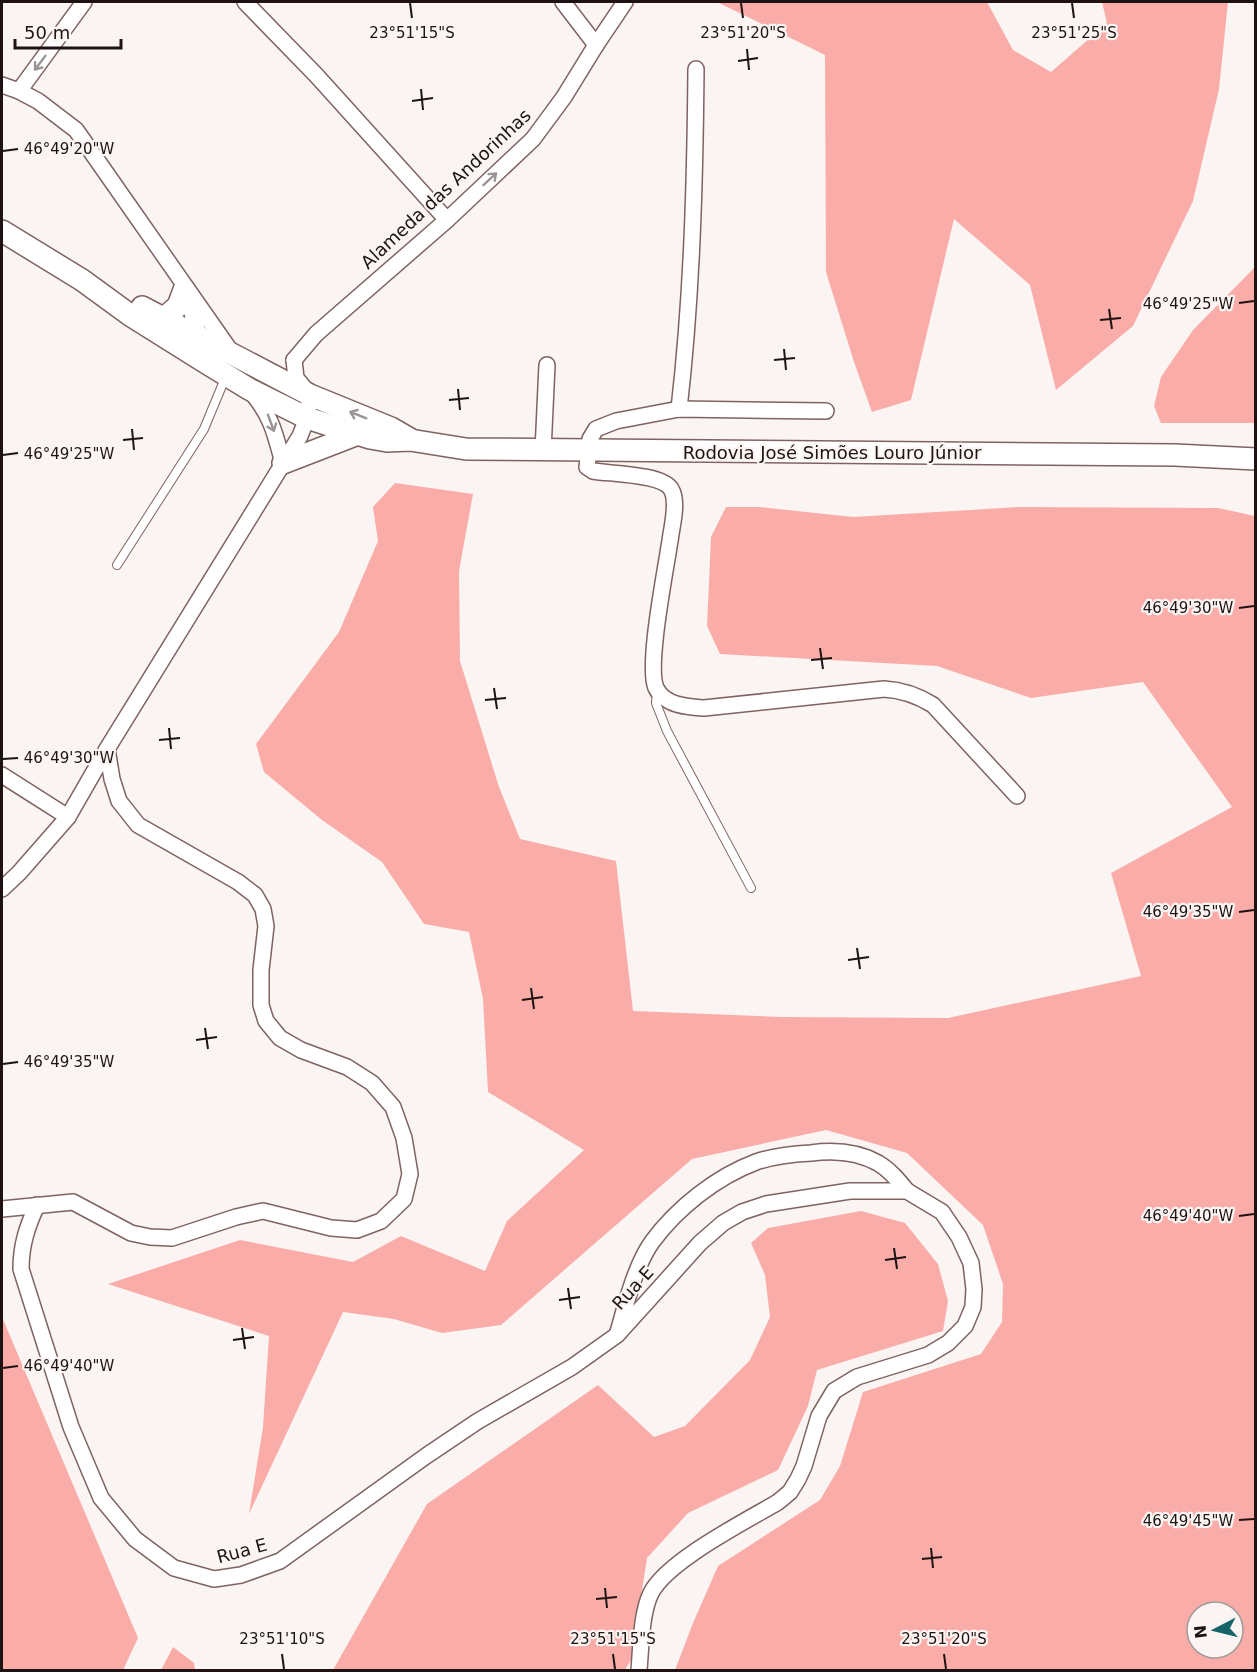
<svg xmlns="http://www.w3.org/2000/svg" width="1257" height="1672" font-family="'DejaVu Sans',sans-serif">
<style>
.forest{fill:#faada8;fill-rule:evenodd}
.water{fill:#f8aaa5}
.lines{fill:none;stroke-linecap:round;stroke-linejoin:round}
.lane-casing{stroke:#7f6360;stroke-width:10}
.street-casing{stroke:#7f6360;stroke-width:18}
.secondary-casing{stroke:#7f6360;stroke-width:24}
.lane{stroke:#fff;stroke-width:8}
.street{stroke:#fff;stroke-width:15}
.secondary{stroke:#fff;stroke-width:21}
.oneway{stroke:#9a9594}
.ticks{fill:none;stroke:#1e1312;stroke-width:2}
.labels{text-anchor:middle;stroke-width:4.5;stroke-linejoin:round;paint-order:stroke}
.street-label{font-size:18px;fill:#1e1312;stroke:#faf4f3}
.ticks-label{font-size:15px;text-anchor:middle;fill:#1e1312;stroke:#faf4f3;stroke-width:4.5;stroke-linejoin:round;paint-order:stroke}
</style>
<rect width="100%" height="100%" fill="#faf4f3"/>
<!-- forest -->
<g class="forest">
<polygon points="717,2 987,2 1013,50 1051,72 1107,23 1102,2 1228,2 1219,89 1193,201 1133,326 1056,390 1030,285 954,219 911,400 872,412 854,362 826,272 825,55"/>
<polygon points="1255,267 1255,423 1161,423 1154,406 1161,377 1193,330"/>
<path d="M395,483L473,494L459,571L460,661L499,787L520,839L616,861L633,1011L783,1017L948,1018L1141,976L1111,873L1232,807L1143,682L1031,698L937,666L720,654L707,626L711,537L726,507H759L853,517L1020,507L1218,508L1255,516V1670H675L693,1623L718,1566L820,1500L840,1466L863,1392L981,1354L1002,1322L1003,1284L983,1225L907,1153L826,1130L692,1159L501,1325L442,1333L394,1319L343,1312L249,1514L263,1427L269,1336L108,1284L240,1240L353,1262L401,1236L485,1271L507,1221L584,1150L488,1092L483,999L469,932L424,924L382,862L322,820L264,772L256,744L339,632L378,541L373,507ZM1197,1612H1233V1648H1197Z"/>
<polygon points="861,1211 905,1223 938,1264 948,1301 943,1331 817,1370 808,1406 778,1470 688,1513 647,1558 631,1660 625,1670 333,1670 427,1504 598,1385 654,1437 685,1426 750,1360 770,1317 765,1275 751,1243 768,1228"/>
<polygon points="2,1317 138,1638 123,1670 2,1670"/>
</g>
<!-- water -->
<polygon class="water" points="173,1647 194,1663 195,1670 161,1670"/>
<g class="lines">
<!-- lane casing -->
<g class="lane-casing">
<g id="lane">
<polyline points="117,565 204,429 226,376"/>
<polyline points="657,693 656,703 667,731 751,888"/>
</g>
</g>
<!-- street casing -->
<g class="street-casing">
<g id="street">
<polyline points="245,2 316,75 447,220"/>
<polyline points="563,2 596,45"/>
<polyline points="2,85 19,91 38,101 76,130 232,353"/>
<polyline points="19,91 84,2"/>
<polyline points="186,295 201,341"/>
<polyline points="294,360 316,334 447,220 533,139 564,97 596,45 625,2"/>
<path d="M252,393C272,417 275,434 283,463"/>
<path d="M679,409C692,296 695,183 696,69"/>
<path d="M826,411L679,409L616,421L596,429L590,439L587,467L593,471C611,474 662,474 671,489C678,500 673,522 671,534C667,564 646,665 656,688C665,706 688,707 704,708L884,689C903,690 917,695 933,705L1017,796"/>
<polyline points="543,451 547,365"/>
<polyline points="2,775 68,817"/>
<polyline points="2,889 19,873 68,817 107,749"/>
<path d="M37,1205C27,1227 21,1245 21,1269L71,1427L101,1498L135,1539L174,1568L214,1579L241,1575L280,1561L426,1456L478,1421L572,1367L617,1335L700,1243L723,1223L742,1212L766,1204L850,1191H907L942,1212L959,1237L971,1263L974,1289L973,1307L965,1326L948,1343L928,1355L857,1377L834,1391L819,1416L804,1466L798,1479L790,1492L778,1502C746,1521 667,1561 651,1593C641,1613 641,1648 639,1670"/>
<polyline points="2,1209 73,1202 131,1233 150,1237 172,1238 236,1217 263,1211 331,1228 357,1230 381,1221 404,1199 410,1174 404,1138 393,1107 372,1083 347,1067 301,1050 280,1038 266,1021 261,1005 261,970 266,926 263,909 255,895 238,882 138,825 119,801 112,779 107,749 300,436 307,418 310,395 296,378 294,360"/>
<path d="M618,1332C626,1304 635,1266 652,1242C677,1208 716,1177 756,1162C773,1156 793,1154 811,1153C833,1150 858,1152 878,1163C890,1170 899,1181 907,1191"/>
</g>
</g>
<!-- secondary casing -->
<g class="secondary-casing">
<g id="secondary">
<polyline points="2,231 82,280 130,315 205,362 249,389 307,418 370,438 387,441 410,440 466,449 1175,455 1256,459"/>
<polyline points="142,307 310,395 391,428 410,439"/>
<polyline points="163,319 178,306 184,290"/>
<polyline points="283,463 358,434"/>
</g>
</g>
<!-- lane -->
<use href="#lane" class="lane"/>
<!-- street -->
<use href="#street" class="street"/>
<!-- secondary -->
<use href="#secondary" class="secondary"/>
</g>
<!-- one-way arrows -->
<defs><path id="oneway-shaft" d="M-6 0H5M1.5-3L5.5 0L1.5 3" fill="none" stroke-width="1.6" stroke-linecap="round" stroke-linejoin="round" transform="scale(1.5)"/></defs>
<g class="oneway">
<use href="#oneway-shaft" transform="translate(40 63) rotate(127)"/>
<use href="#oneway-shaft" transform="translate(490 179) rotate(-43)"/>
<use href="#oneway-shaft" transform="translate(358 415) rotate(-158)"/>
<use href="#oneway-shaft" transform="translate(271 423) rotate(70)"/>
</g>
<!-- ticks -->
<path class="ticks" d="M410,3L412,18M741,3L743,18M1072,3L1074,18M747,49L749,70M738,61L758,58M421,89L423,110M412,101L433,98M3,151L18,149M1239,303L1254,301M1109,309L1112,329M1100,320L1121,318M784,349L786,370M774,360L795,358M458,389L460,410M449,400L469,398M132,429L134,450M123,440L143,438M3,455L18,453M1239,608L1254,606M820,648L823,669M811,660L832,658M494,688L497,709M485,700L506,698M169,728L171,749M159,740L180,738M3,759L18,758M1239,912L1254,910M857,948L860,969M848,960L869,957M531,988L534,1009M522,1000L543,997M205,1028L208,1049M196,1040L217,1037M3,1064L18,1062M1239,1216L1254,1214M894,1248L897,1269M885,1260L906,1257M568,1288L571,1309M559,1300L580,1297M242,1328L245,1349M233,1340L254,1337M3,1368L18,1366M1239,1520L1254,1519M931,1548L933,1568M922,1559L942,1557M605,1588L607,1608M596,1599L617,1597M282,1654L284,1669M613,1654L615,1669M944,1654L946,1669"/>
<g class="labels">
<!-- street labels -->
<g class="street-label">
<text transform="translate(446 189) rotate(-43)" y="6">Alameda das Andorinhas</text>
<text x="832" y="459">Rodovia José Simões Louro Júnior</text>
<text transform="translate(633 1288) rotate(-48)" y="6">Rua E</text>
<text transform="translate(242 1551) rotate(-15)" y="6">Rua E</text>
</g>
</g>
<g class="ticks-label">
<text x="412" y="38">23°51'15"S</text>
<text x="743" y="38">23°51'20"S</text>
<text x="1074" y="38">23°51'25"S</text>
<text x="69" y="154">46°49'20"W</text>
<text x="1188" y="309">46°49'25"W</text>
<text x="69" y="459">46°49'25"W</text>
<text x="1188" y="613">46°49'30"W</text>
<text x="69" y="763">46°49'30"W</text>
<text x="1188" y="917">46°49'35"W</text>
<text x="69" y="1067">46°49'35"W</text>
<text x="1188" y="1221">46°49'40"W</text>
<text x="69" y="1371">46°49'40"W</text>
<text x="1188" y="1526">46°49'45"W</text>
<text x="282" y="1644">23°51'10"S</text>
<text x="613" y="1644">23°51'15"S</text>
<text x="944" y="1644">23°51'20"S</text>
</g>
<!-- border -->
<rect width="1257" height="1672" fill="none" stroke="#1e1312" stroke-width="6"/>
<!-- north arrow -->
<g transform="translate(1215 1630) rotate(263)"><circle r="28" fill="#faf4f3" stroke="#a29a99" stroke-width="1.5"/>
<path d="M0-4.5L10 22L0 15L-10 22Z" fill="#16646a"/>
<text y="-9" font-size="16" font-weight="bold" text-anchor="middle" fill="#1e1312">N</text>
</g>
<!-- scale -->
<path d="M15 39v9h106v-9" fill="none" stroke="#1e1312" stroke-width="3"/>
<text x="24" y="39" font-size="18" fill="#1e1312" stroke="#faf4f3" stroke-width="4.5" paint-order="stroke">50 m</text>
</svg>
